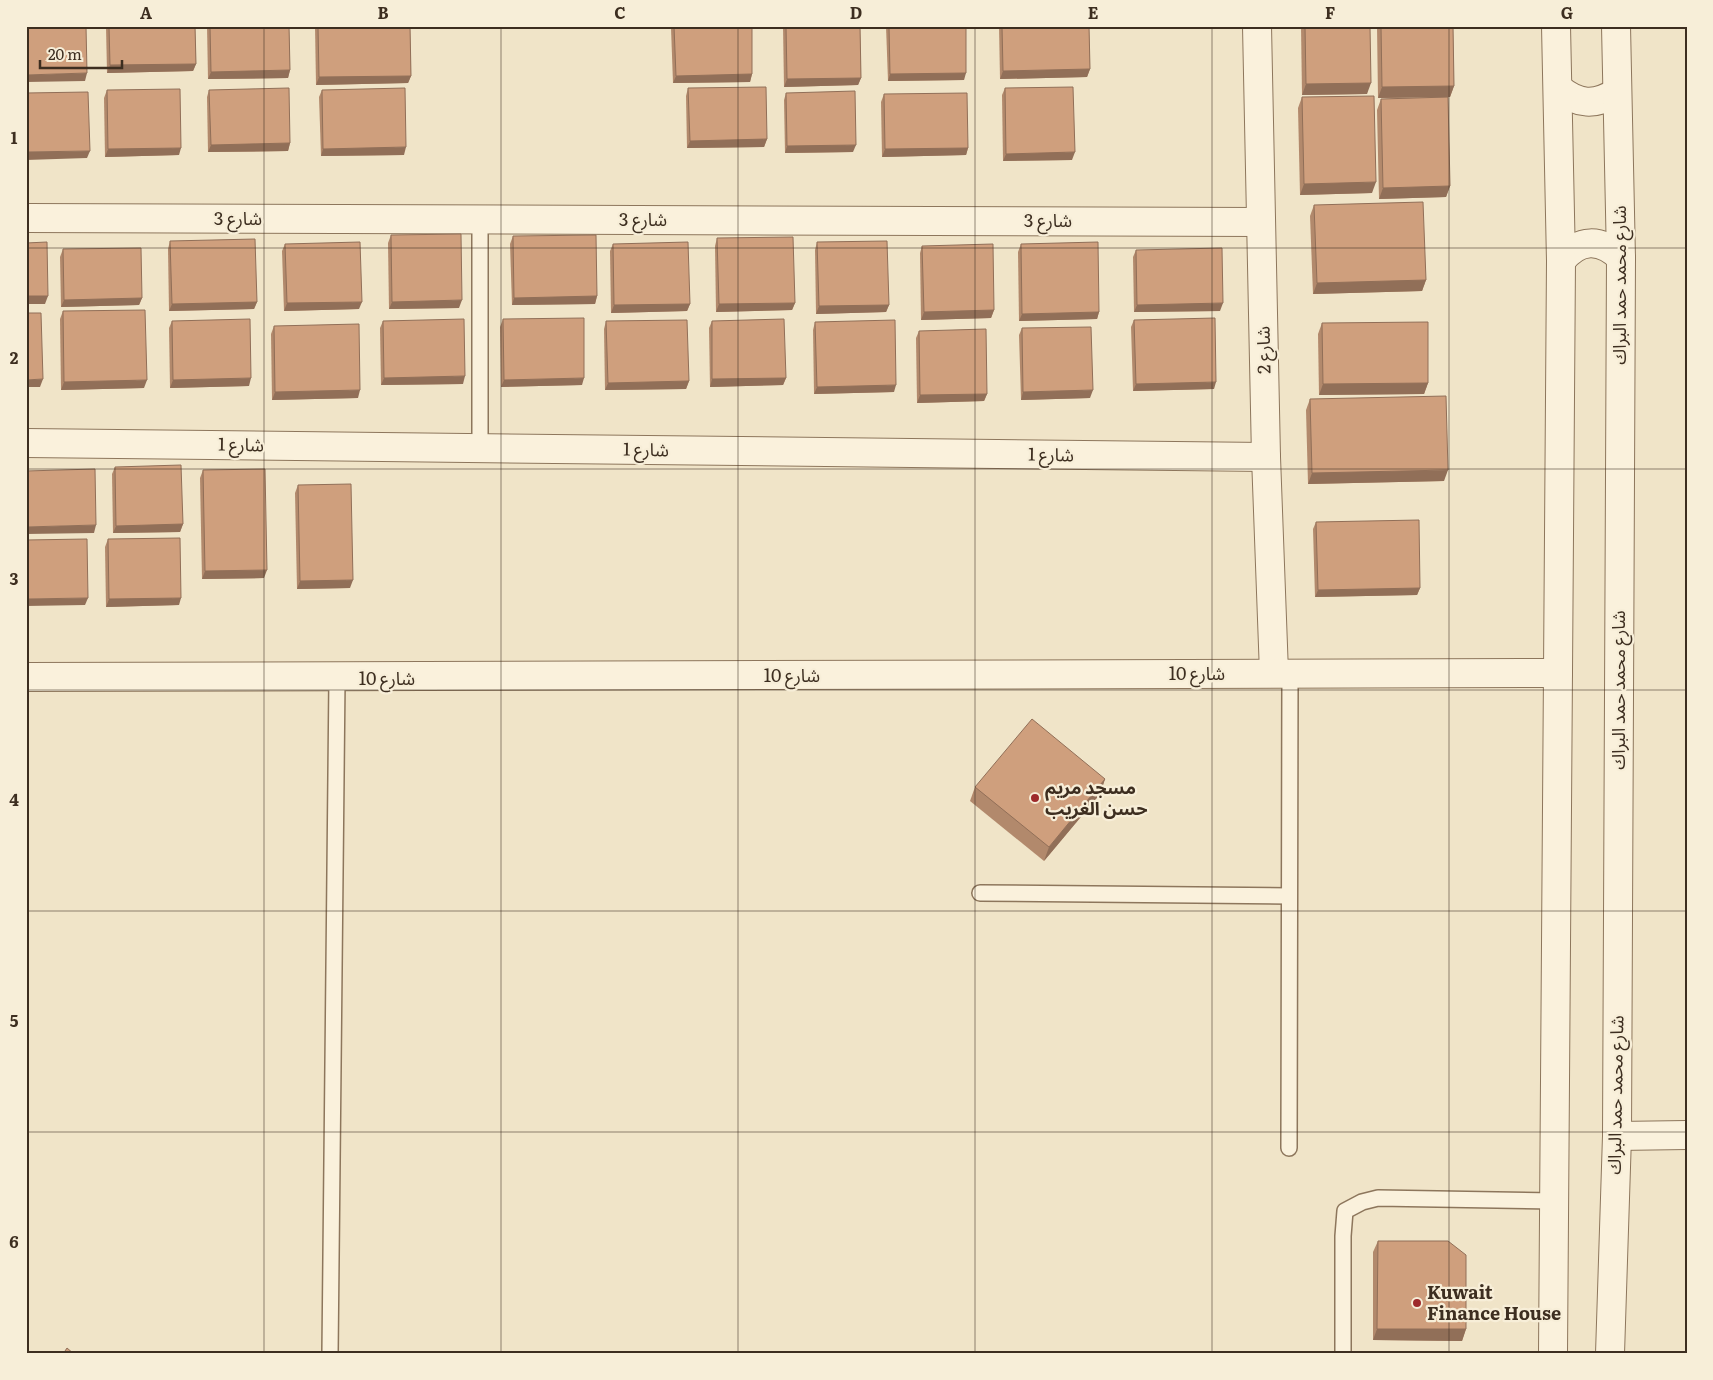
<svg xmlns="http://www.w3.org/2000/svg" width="1713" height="1380" font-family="Literata,'Noto Sans Arabic',serif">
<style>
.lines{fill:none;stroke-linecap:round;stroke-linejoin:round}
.service-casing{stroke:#8d765c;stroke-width:18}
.minor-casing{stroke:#8d765c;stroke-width:30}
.tertiary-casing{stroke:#8d765c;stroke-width:30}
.service{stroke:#faf1dc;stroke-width:15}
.minor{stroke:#faf1dc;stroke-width:28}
.tertiary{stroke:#faf1dc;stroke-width:28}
.wall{fill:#b2896c}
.shaded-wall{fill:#916f58}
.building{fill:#cf9f7d;stroke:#916f58}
.grid{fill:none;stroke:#3d2e20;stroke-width:1;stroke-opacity:0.55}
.poi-dot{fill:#9e2a2b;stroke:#f7eed8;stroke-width:2}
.labels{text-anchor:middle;stroke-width:4.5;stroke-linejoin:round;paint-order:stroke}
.street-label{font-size:18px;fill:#3d2e20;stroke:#f7eed8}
.poi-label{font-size:18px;font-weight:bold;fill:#3d2e20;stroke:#f7eed8;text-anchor:start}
.neatline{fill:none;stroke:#3d2e20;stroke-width:2}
.grid-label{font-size:16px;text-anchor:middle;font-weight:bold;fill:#3d2e20}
</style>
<rect width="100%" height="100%" fill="#f0e4c8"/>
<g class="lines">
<!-- service casing -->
<g class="service-casing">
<g id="service">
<polyline points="480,448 480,220"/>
<polyline points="980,893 1289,896"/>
<polyline points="1289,1148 1290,673"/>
<polyline points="330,1354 337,679"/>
<polyline points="1343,1354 1343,1236 1345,1211 1362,1202 1378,1198 1554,1201"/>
</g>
</g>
<!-- minor casing -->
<g class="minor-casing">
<g id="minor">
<polyline points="1257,26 1266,457 1274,673"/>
<polyline points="26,218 1261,222"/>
<polyline points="26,443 1266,457"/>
</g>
</g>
<!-- tertiary casing -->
<g class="tertiary-casing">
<g id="tertiary">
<path d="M1558,88C1578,105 1595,106 1617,92"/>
<path d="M1561,261C1579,238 1601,238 1621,258"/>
<path d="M26,677C537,680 1048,673 1558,673"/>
<polyline points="1617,1136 1687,1135"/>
<polyline points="1553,1354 1561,261 1556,26"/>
<polyline points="1610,1354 1617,1136 1621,258 1616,26"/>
</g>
</g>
<!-- service -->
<use href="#service" class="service"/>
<!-- minor -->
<use href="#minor" class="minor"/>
<!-- tertiary -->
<use href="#tertiary" class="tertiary"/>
</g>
<!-- wall -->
<g class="wall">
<polygon points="106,26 195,26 196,64 193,71 107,73"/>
<polygon points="207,26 289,26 290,70 288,78 208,79"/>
<polygon points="315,26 410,26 411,76 408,83 316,85"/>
<polygon points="672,26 752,26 752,74 750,82 673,83 671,28"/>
<polygon points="783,26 860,26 861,78 858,85 784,87"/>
<polygon points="886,26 966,26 964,80 888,81"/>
<polygon points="999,26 1089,26 1090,69 1087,77 1000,79"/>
<polygon points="1301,26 1370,26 1367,94 1302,95"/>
<polygon points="1377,26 1453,26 1454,86 1450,97 1448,97 1450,186 1446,197 1379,199 1377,110 1381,99 1443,97 1378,98"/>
<polygon points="688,88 767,139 764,147 687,148 686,96"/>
<polygon points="1005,88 1072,160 1003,161 1002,95"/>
<polygon points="107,90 179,155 105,157 104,98"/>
<polygon points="209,90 290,143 288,151 208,152 207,97"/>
<polygon points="322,90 404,155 321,156 319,97"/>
<polygon points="786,93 853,152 785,153 784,100"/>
<polygon points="884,94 968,148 966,155 882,157 881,102"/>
<polygon points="1302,97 1372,193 1300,195 1298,108"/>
<polygon points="1314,205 1426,280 1422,291 1313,294 1310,216"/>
<polygon points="391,235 459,308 389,309 388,243"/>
<polygon points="513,236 597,296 595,304 512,305 510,244"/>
<polygon points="717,238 795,303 792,310 716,312 715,246"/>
<polygon points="170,241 257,302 254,309 169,311 168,249"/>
<polygon points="817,242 889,305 886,312 816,314 815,250"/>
<polygon points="285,244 359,309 284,311 282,251"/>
<polygon points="613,244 690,304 687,311 611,313 610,251"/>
<polygon points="1021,244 1099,312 1097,319 1019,321 1018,252"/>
<polygon points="922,246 994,310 991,318 921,320 920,253"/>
<polygon points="63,249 142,298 139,305 61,307 60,257"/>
<polygon points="1136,250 1220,311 1134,312 1133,257"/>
<polygon points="63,311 144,388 61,390 60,319"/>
<polygon points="503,319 582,385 501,387 500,327"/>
<polygon points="1134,320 1214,389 1133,391 1131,327"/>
<polygon points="172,321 249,386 170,388 169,328"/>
<polygon points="383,321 463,384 381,385 380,328"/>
<polygon points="606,321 689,381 686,389 605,390 604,329"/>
<polygon points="712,321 786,378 783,385 710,387 709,328"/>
<polygon points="815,322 894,392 814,394 813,330"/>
<polygon points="1322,323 1428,383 1424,394 1319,395 1318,334"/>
<polygon points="274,326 358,398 272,400 271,334"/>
<polygon points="1022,328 1090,398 1021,400 1019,335"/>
<polygon points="919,331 987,394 984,401 917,403 916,338"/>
<polygon points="1310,399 1444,481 1308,484 1306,410"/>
<polygon points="115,467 183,524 180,532 113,533 112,474"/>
<polygon points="203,470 264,578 202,579 200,478"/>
<polygon points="298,485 350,588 297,589 295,493"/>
<polygon points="1316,522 1420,588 1417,595 1315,597 1313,529"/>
<polygon points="108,539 179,605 106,607 105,547"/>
<polygon points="1105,779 1100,794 1044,861 970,801 975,787"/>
<polygon points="1378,1241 1466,1329 1462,1341 1373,1340 1373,1252"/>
</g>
<!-- shaded-wall -->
<g class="shaded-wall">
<polygon points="196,64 193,71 107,73 110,65"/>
<polygon points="1090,69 1087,77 1000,79 1003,71"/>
<polygon points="290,70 288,78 208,79 211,72"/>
<polygon points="87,73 85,81 26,82 26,75"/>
<polygon points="966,73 964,80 888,81 890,74"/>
<polygon points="752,74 750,82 673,83 676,76"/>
<polygon points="411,76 408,83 316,85 319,77"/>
<polygon points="861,78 858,85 784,87 787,79"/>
<polygon points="1371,83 1367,94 1302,95 1306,84"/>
<polygon points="1454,86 1450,97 1378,98 1382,87"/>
<polygon points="767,139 764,147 687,148 690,141"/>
<polygon points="290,143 288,151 208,152 211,145"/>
<polygon points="856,145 853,152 785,153 787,146"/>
<polygon points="406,147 404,155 321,156 323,149"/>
<polygon points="181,148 179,155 105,157 108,149"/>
<polygon points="968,148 966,155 882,157 885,149"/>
<polygon points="90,151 87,158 26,160 26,152"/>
<polygon points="1075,152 1072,160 1003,161 1006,154"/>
<polygon points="1376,182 1372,193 1300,195 1304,184"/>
<polygon points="1450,186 1446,197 1379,199 1383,188"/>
<polygon points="1426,280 1422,291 1313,294 1317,283"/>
<polygon points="26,296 48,296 45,304 26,304"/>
<polygon points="597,296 595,304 512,305 514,298"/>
<polygon points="142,298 139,305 61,307 64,300"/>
<polygon points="462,300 459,308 389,309 392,302"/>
<polygon points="257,302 254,309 169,311 172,304"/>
<polygon points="362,302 359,309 284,311 287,303"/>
<polygon points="795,303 792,310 716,312 719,304"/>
<polygon points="1223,303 1220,311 1134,312 1137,305"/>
<polygon points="690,304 687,311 611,313 614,305"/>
<polygon points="889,305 886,312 816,314 819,306"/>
<polygon points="994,310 991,318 921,320 924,312"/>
<polygon points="1099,312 1097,319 1019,321 1022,314"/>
<polygon points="465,376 463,384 381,385 384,378"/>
<polygon points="251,378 249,386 170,388 173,380"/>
<polygon points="584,378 582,385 501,387 504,380"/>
<polygon points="786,378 783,385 710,387 712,379"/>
<polygon points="43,379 40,387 26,387 26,380"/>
<polygon points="147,380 144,388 61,390 64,382"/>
<polygon points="689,381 686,389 605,390 608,383"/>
<polygon points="1216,382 1214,389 1133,391 1136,384"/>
<polygon points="1428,383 1424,394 1319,395 1323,384"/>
<polygon points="896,385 894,392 814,394 817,387"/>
<polygon points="360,390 358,398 272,400 275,392"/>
<polygon points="1093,390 1090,398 1021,400 1023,392"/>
<polygon points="987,394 984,401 917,403 920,395"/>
<polygon points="1448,470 1444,481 1308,484 1312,473"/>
<polygon points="183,524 180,532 113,533 116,526"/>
<polygon points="96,525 94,533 26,534 26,527"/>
<polygon points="267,570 264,578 202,579 205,571"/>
<polygon points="353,580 350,588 297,589 300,581"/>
<polygon points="1420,588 1417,595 1315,597 1318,590"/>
<polygon points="88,598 85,605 26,606 26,599"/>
<polygon points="181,598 179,605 106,607 109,599"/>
<polygon points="1105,779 1100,794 1044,861 1049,847"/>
<polygon points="1377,1329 1466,1329 1462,1341 1373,1340"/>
</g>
<!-- building -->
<g class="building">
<polygon points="26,26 86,26 87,73 26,75"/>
<polygon points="109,26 195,26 196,64 110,65"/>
<polygon points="210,26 289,26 290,70 211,72"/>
<polygon points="318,26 410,26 411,76 319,77"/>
<polygon points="674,26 752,26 752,74 676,76"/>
<polygon points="786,26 860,26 861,78 787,79"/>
<polygon points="889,26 966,26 966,73 890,74"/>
<polygon points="1002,26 1089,26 1090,69 1003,71"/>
<polygon points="1305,26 1370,26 1371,83 1306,84"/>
<polygon points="1381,26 1453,26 1454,86 1382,87"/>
<polygon points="766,87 767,139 690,141 688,88"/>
<polygon points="1073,87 1075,152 1006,154 1005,88"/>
<polygon points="289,88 290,143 211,145 209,90"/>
<polygon points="405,88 406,147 323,149 322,90"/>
<polygon points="180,89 181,148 108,149 107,90"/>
<polygon points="855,91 856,145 787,146 786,93"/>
<polygon points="88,92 90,151 26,152 26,93"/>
<polygon points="967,93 968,148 885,149 884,94"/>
<polygon points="1374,96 1376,182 1304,184 1302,97"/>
<polygon points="1448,97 1450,186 1383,188 1381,99"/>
<polygon points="1423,202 1426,280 1317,283 1314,205"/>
<polygon points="461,234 462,300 392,302 391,235"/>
<polygon points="596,235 597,296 514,298 513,236"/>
<polygon points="793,237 795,303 719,304 717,238"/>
<polygon points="255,239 257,302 172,304 170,241"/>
<polygon points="887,241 889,305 819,306 817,242"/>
<polygon points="47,242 48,296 26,296 26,243"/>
<polygon points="360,242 362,302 287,303 285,244"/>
<polygon points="688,242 690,304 614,305 613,244"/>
<polygon points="1098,242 1099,312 1022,314 1021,244"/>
<polygon points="993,244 994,310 924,312 922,246"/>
<polygon points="141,248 142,298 64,300 63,249"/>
<polygon points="1222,248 1223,303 1137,305 1136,250"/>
<polygon points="145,310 147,380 64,382 63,311"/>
<polygon points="26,313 41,313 43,379 26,380"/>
<polygon points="584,318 584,378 504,380 503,319"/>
<polygon points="1215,318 1216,382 1136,384 1134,320"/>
<polygon points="250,319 251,378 173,380 172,321"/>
<polygon points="464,319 465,376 384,378 383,321"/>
<polygon points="784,319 786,378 712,379 712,321"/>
<polygon points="687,320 689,381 608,383 606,321"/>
<polygon points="895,320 896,385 817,387 815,322"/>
<polygon points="1428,322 1428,383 1323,384 1322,323"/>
<polygon points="359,324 360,390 275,392 274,326"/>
<polygon points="1091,327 1093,390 1023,392 1022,328"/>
<polygon points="986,329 987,394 920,395 919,331"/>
<polygon points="1446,396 1448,470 1312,473 1310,399"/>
<polygon points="181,465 183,524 116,526 115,467"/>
<polygon points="95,469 96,525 26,527 26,471"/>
<polygon points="265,469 267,570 205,571 203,470"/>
<polygon points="351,484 353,580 300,581 298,485"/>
<polygon points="1419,520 1420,588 1318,590 1316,522"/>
<polygon points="180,538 181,598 109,599 108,539"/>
<polygon points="87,539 88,598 26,599 26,540"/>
<polygon points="1032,719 1105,779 1049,847 975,787"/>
<polygon points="1378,1241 1448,1241 1466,1255 1466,1329 1377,1329"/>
<polygon points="67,1348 74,1354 63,1354"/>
</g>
<!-- grid -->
<path class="grid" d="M264,26V1354M501,26V1354M738,26V1354M975,26V1354M1212,26V1354M1449,26V1354M26,248H1687M26,469H1687M26,690H1687M26,911H1687M26,1132H1687"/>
<!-- markers -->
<g class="poi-dot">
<circle cx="1035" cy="798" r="5"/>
<circle cx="1417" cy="1303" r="5"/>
</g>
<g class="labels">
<!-- street labels -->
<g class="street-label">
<text x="238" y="225">شارع 3</text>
<text x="643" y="226">شارع 3</text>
<text x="1048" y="227">شارع 3</text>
<text transform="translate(1620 285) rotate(-90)" y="6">شارع محمد حمد البراك</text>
<text transform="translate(1264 350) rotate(-91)" y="6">شارع 2</text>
<text transform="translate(241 445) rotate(1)" y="6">شارع 1</text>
<text transform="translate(646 450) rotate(1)" y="6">شارع 1</text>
<text transform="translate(1051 455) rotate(1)" y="6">شارع 1</text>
<text x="1197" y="680">شارع 10</text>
<text x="792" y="682">شارع 10</text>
<text x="387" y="685">شارع 10</text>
<text transform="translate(1619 690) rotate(-90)" y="6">شارع محمد حمد البراك</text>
<text transform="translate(1616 1095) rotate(-89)" y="6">شارع محمد حمد البراك</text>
</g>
<!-- poi labels -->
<g class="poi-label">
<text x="1045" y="794">مسجد مريم<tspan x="1045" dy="21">حسن الغريب</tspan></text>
<text x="1427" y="1299">Kuwait<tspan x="1427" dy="21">Finance House</tspan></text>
</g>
</g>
<!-- border -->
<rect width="1713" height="1380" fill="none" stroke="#f7eed8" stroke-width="55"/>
<!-- scale -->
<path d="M40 60v8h82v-8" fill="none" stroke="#3d2e20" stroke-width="2.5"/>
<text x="48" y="60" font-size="15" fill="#3d2e20" stroke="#f7eed8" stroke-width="4" paint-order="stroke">20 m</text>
<rect x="28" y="28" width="1658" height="1324" class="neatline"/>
<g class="grid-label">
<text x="146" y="19">A</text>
<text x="383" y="19">B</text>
<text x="620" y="19">C</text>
<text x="856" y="19">D</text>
<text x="1093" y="19">E</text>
<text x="1330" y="19">F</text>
<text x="1567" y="19">G</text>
<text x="14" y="144">1</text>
<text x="14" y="364">2</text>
<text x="14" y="585">3</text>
<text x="14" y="806">4</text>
<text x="14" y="1027">5</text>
<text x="14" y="1248">6</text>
</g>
</svg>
